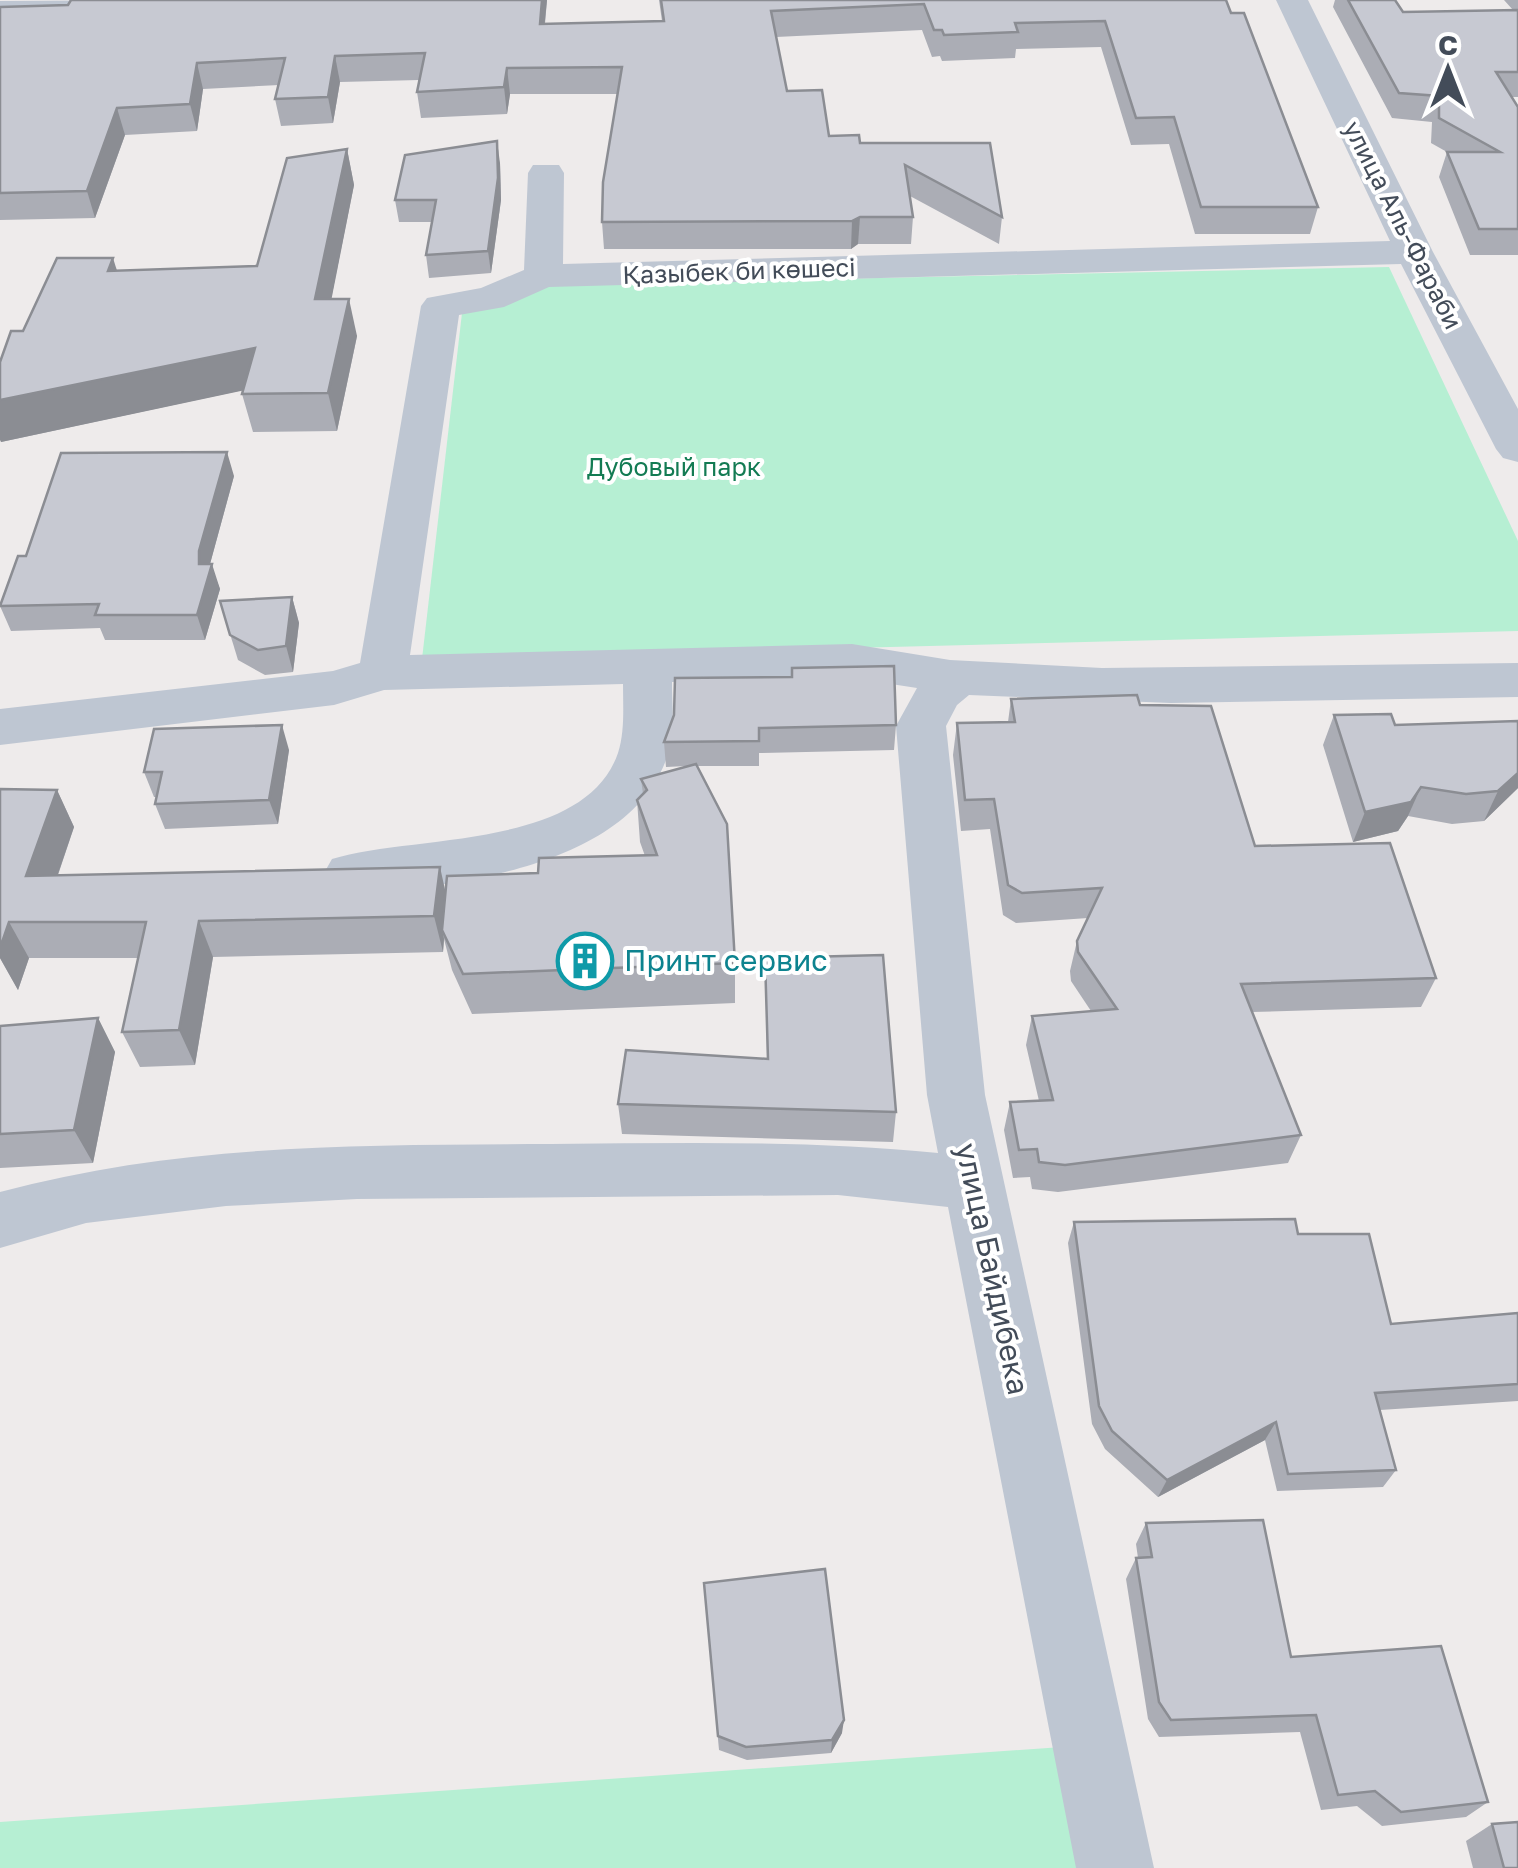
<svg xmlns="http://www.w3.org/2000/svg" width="1518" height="1868" font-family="'Golos Text',sans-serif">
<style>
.green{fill:#b6efd3}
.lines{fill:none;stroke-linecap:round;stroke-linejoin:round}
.minor{fill:#bec6d2;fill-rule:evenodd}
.wall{fill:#abadb5}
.shaded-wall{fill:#8b8d93}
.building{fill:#c7c9d2;stroke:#8b8d93;stroke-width:2.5}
.labels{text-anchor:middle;stroke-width:8;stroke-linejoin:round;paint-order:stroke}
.far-street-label{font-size:25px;fill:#434c59;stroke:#fff}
.far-park-label{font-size:25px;fill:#137b53;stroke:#fff}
.culture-label{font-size:30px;fill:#0d838f;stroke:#fff;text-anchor:start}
.street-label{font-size:30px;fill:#434c59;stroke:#fff}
</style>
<rect width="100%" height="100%" fill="#eeebeb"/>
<!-- green -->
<g class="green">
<polygon points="1389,267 1518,541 1518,631 422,659 462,313 548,285"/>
<polygon points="1076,1746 1097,1868 0,1868 0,1822"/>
</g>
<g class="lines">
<!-- minor -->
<g class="minor">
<polygon points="174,0 158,10 0,21 0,1"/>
<path d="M1276,0H1308L1433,252L1518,409V462L1503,458L1496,449L1401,264L549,287L504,307L459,315L410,655L852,644L950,660L1102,668L1518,663V697L1171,703L969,695L957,705L946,726L985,1095L1154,1868H1076L948,1207L838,1195L357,1199L226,1206L86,1223L0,1248V1192C182,1143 363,1145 551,1144C680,1143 809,1140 938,1153L927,1095L896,726L917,688L852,678L672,682C672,705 675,729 669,751C635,867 453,887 351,894L332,887L324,873L332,859C410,834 584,851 618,753C625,731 623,706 623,684L384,690L334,705L0,745V709L333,671L360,663L421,306L427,298L481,288L524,270L528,173L533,165H559L564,173L563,264L1390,241Z"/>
</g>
</g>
<!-- wall -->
<g class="wall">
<polygon points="71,0 547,0 545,24 662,21 659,0 1226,0 1318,207 1310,234 1195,234 1169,144 1131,145 1101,47 1016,49 1015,58 942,61 940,56 932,57 922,30 776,37 787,91 829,136 860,143 990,143 1002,217 999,244 910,196 913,217 911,244 858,244 851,249 604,249 602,222 618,94 510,94 507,114 421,118 417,92 419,80 340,82 333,123 281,126 275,99 279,85 203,89 197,131 125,135 95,218 0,220 0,7 68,5"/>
<polygon points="1335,0 1395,0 1403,12 1513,10 1504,0 1518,0 1518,97 1512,97 1518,107 1518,255 1470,255 1439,177 1447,152 1431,143 1432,122 1392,118 1333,7"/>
<polygon points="347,149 354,185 331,299 357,336 337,431 253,432 242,394 243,390 1,442 0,362 23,331 257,266"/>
<polygon points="500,163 501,200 491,273 429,278 426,255 432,222 399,222 395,200"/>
<polygon points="234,476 210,564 220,589 205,640 105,640 100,628 11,631 0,606 26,556"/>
<polygon points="292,597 299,623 293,672 265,675 238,660 220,601"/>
<polygon points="1011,699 1140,705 1255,846 1436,978 1421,1007 1252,1012 1301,1135 1288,1163 1058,1192 1032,1189 1030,1177 1013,1178 1004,1130 1010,1102 1039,1101 1026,1045 1032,1016 1091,1011 1071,981 1070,971 1077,941 1088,918 1016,923 1003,915 990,829 961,831 953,755 957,723 1008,722"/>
<polygon points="674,715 896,725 894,750 759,753 759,766 697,766 735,963 735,1003 472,1014 452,970 444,939 443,952 213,957 195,1065 140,1067 122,1032 138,958 29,958 18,990 0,958 0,789 57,790 74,827 58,875 445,892 538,873 645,856 640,842 637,800 643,794 641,779 687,766 666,767 664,742"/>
<polygon points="1334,715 1395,725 1518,788 1484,821 1452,824 1408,816 1398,831 1353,842 1323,745"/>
<polygon points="289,750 278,824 165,829 155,804 157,797 154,797 144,772"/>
<polygon points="765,958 896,1112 893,1142 622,1134 618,1104 767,1059"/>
<polygon points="98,1018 115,1052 93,1163 0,1168 0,1026"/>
<polygon points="1074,1222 1298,1234 1391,1324 1518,1313 1518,1401 1380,1410 1396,1470 1383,1487 1277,1491 1265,1440 1158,1497 1105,1449 1092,1424 1068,1243"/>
<polygon points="1146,1523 1291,1657 1488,1802 1466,1817 1382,1826 1357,1806 1321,1810 1300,1732 1159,1737 1148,1719 1126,1579 1136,1558 1138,1558 1136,1544"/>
<polygon points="704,1583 842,1733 831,1753 747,1760 719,1750"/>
<polygon points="1492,1824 1518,1868 1473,1868 1466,1841"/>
</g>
<!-- shaded-wall -->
<g class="shaded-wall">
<polygon points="542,0 547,0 542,50 540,24"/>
<polygon points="335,56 340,82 333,123 328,97"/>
<polygon points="197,63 203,89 197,131 190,104"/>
<polygon points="507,68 510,94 507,114 504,87"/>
<polygon points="117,108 125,135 95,218 87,191"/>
<polygon points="497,141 500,163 501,200 491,273 488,251"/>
<polygon points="347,149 354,185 324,337 315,299"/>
<polygon points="860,217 858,244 851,249 852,221"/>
<polygon points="113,258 125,296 108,271"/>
<polygon points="349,299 357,336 337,431 328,393"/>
<polygon points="255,348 264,386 1,442 0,440 0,400"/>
<polygon points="227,452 234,476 207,575 212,564 220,589 205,640 197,615 199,551"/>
<polygon points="292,597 299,623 293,672 286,646"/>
<polygon points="282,725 289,750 278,824 269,800"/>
<polygon points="1518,773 1518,788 1484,821 1498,791"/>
<polygon points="1421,787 1408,816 1398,831 1353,842 1365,812"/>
<polygon points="57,790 74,827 45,912 26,876"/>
<polygon points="440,867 448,903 442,930 444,939 443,952 434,916"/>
<polygon points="199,921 213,957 195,1065 179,1030"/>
<polygon points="9,922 29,958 18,990 0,958 0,948"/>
<polygon points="98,1018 115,1052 93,1163 74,1130"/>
<polygon points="1276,1422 1265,1440 1158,1497 1167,1480"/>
<polygon points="844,1720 842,1733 831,1753 832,1740"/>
</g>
<!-- building -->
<g class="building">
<polygon points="71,0 542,0 540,24 664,21 661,0 1226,0 1231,13 1244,13 1318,207 1201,207 1174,117 1136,118 1105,21 1015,23 1018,32 944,35 942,30 934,30 924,4 771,11 787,91 822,90 829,136 859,135 860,143 990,143 1002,217 905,165 913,217 860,217 852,221 602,222 603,182 622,67 507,68 504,87 417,92 425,53 335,56 328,97 275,99 285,58 197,63 190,104 117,108 87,191 0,193 0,7 68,5"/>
<polygon points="1348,0 1395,0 1403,12 1518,10 1518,72 1496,72 1518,107 1518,229 1479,229 1447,152 1500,152 1439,118 1439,96 1399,93"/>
<polygon points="497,141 498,178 488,251 426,255 436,200 395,200 405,155"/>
<polygon points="347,149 315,299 349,299 328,393 242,394 255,348 0,400 0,362 11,331 23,331 57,258 113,258 108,271 257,266 287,158"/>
<polygon points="227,452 199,551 199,564 212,564 197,615 95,615 99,604 0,606 18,556 26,556 61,453"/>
<polygon points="292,597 286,646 258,650 230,635 220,601"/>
<polygon points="894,666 896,725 759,728 759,741 664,742 674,715 675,678 792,677 792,668"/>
<polygon points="1137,695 1140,705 1211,706 1255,846 1390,843 1436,978 1241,984 1301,1135 1065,1165 1039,1162 1037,1149 1019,1150 1010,1102 1053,1100 1032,1016 1117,1009 1078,952 1077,941 1102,888 1022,893 1008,885 994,799 965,800 957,723 1015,722 1011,699"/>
<polygon points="1391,714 1395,725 1518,721 1518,773 1498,791 1466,794 1421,787 1411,802 1365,812 1334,715"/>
<polygon points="282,725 269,800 155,804 162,772 144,772 154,729"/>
<polygon points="696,764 727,824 735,963 463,974 442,930 447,876 538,873 539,858 657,855 637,800 647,790 641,779"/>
<polygon points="0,789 57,790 26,876 440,867 434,916 199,921 179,1030 122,1032 146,922 9,922 0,948"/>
<polygon points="883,955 896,1112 618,1104 626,1050 768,1059 765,958"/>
<polygon points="98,1018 74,1130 0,1134 0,1026"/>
<polygon points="1295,1219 1298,1234 1369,1234 1391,1324 1518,1313 1518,1384 1375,1393 1396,1470 1288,1474 1276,1422 1167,1480 1112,1431 1099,1406 1074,1222"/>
<polygon points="1263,1520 1291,1657 1441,1646 1488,1802 1401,1812 1375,1791 1338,1795 1316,1715 1171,1720 1159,1702 1136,1558 1152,1557 1146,1523"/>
<polygon points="825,1569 844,1720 832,1740 746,1747 718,1736 704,1583"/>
<polygon points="1518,1822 1518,1868 1504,1868 1492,1824"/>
</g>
<!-- icons -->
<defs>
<g id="building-ring" transform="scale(2.875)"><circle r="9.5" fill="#fff" stroke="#0f9aa8" stroke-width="1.5"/><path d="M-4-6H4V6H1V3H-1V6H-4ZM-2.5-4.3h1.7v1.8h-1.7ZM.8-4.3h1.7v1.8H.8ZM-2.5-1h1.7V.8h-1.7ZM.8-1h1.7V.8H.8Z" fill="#0f9aa8"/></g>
</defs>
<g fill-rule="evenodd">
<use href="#building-ring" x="585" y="961"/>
</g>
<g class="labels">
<!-- far-street labels -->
<g class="far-street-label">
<text transform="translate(1403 225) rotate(63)" y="9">улица Аль-Фараби</text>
<text transform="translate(739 271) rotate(-2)" y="9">Қазыбек би көшесі</text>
</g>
<!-- far-park labels -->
<g class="far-park-label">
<text x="674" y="476">Дубовый парк</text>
</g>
<!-- culture labels -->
<g class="culture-label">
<text x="624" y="971">Принт сервис</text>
</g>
<!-- street labels -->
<g class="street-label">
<text transform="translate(992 1269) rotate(78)" y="10">улица Байдибека</text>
</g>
</g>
<!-- north arrow -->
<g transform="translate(1448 70)" stroke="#ffffff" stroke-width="8" paint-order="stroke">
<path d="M0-8L18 38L0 25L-18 38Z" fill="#434c59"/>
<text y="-15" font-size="28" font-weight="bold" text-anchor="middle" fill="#434c59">С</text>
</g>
</svg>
